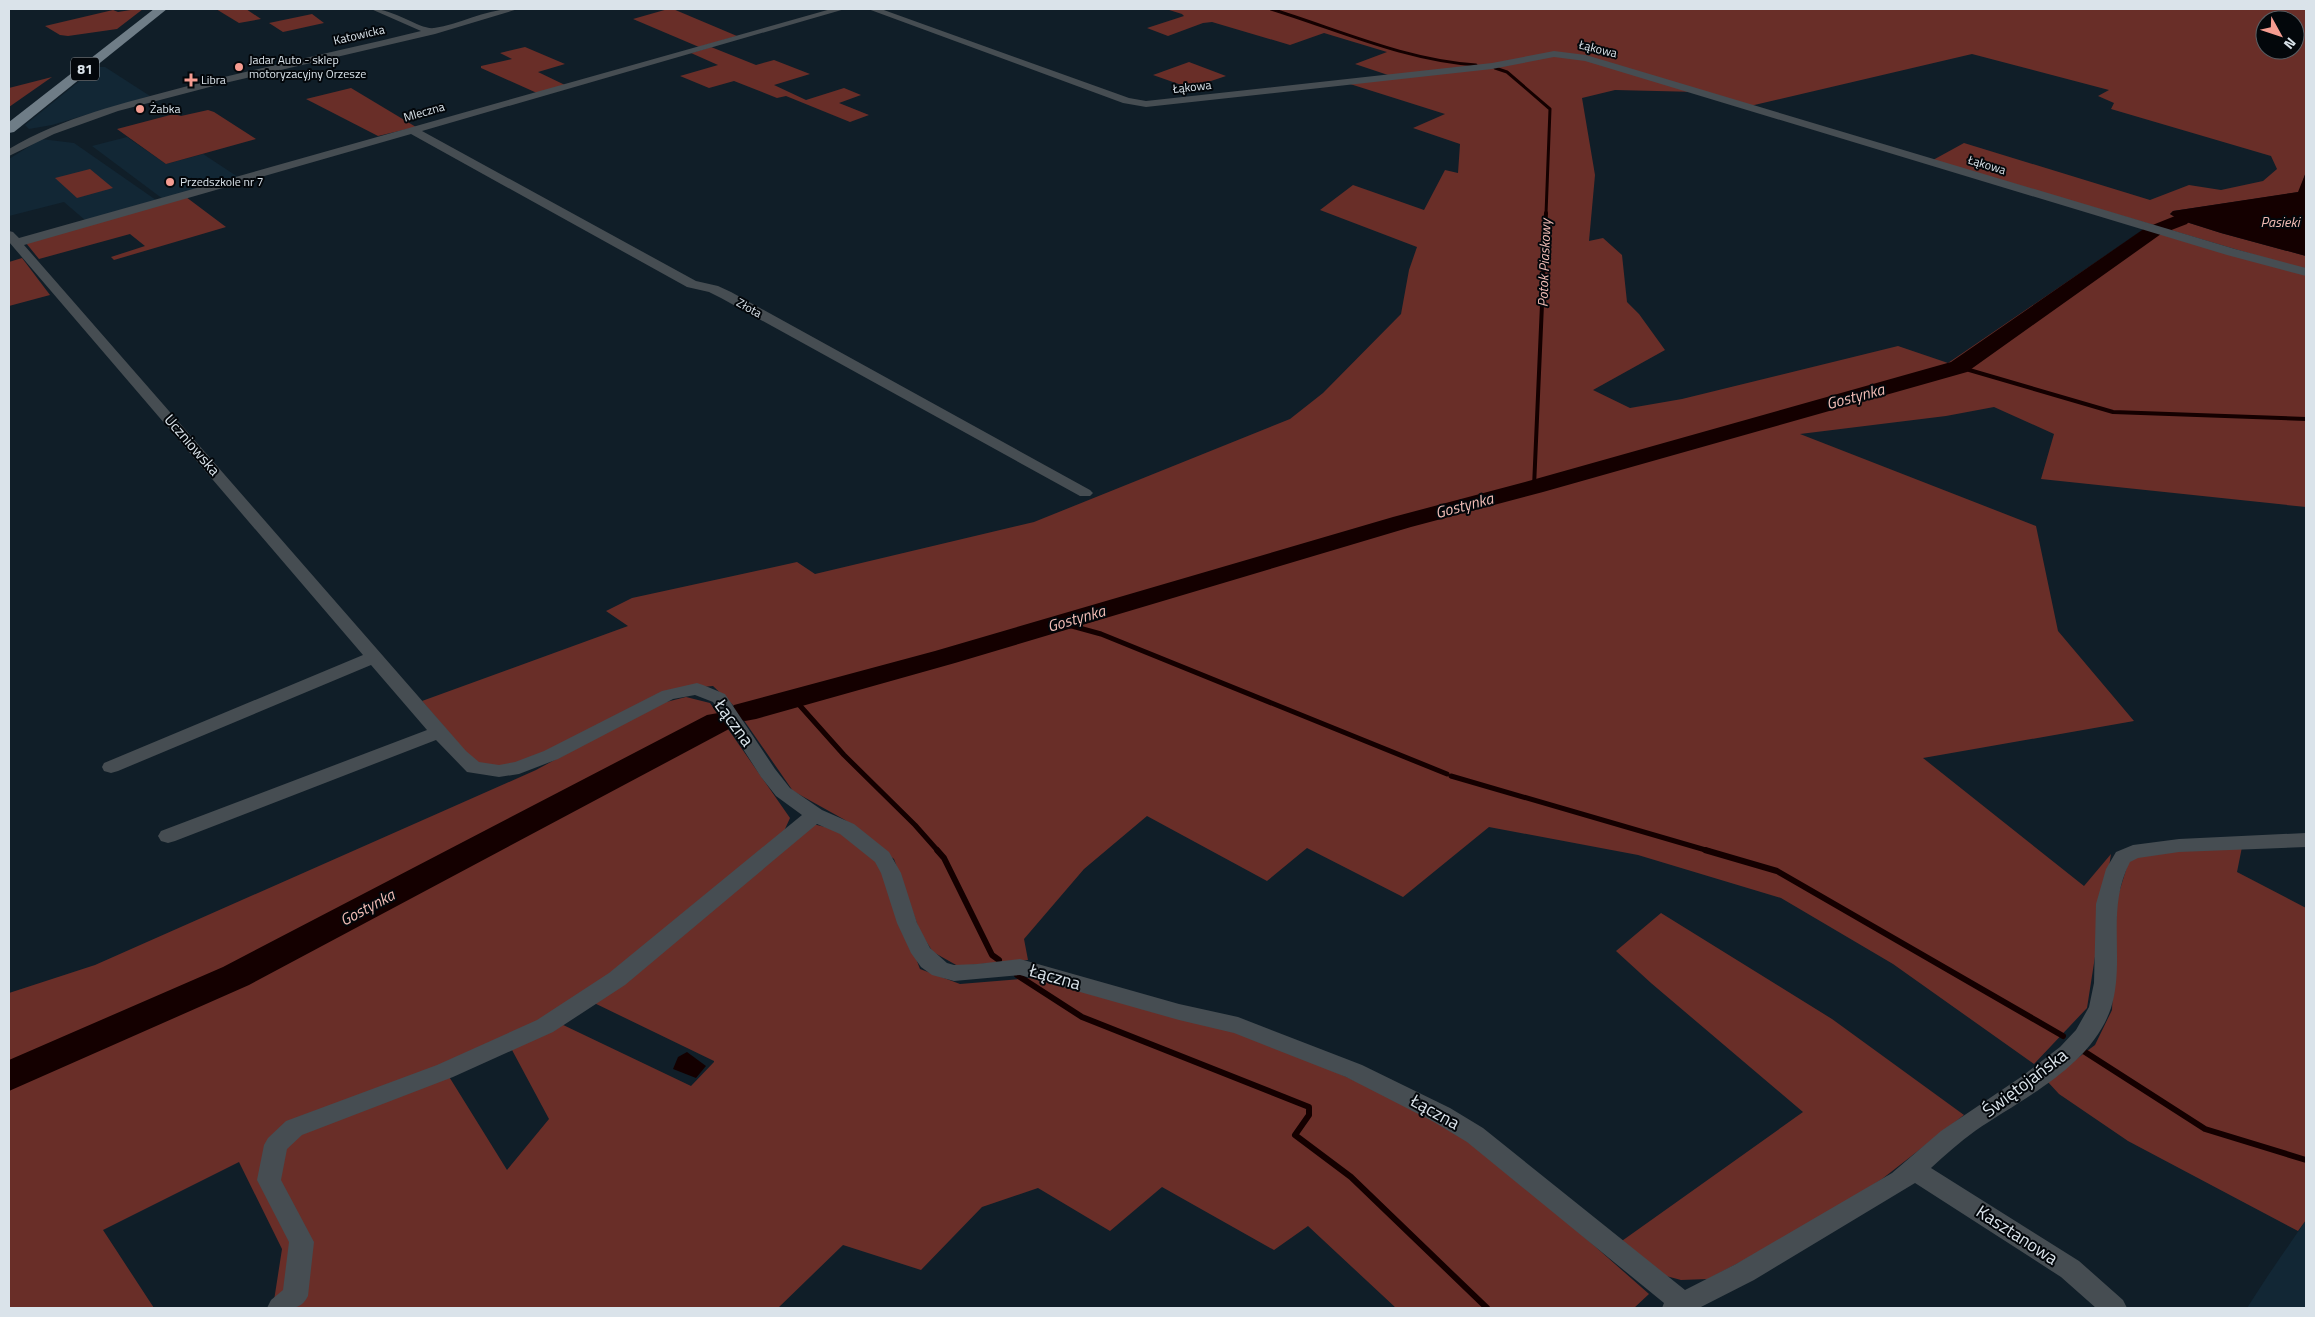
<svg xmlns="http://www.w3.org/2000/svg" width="2315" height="1317" font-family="'Titillium Web',sans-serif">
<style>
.built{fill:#122735}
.green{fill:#692e28;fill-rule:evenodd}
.water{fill:#140000}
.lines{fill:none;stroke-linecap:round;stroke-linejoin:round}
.stream-far3{stroke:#140000;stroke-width:3}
.stream-far2{stroke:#140000;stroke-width:4}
.stream-far1{stroke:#140000;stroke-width:5}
.stream{stroke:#140000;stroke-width:6}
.river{fill:#140000;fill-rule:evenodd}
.minor{fill:#464d52;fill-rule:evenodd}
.major{fill:#6f7d87;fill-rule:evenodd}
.poi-dot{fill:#f59c91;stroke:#03070b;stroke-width:2}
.labels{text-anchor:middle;stroke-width:4;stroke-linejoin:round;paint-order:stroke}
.far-street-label{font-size:12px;fill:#dae3ea;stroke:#03070b}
.far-poi-label{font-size:12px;fill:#dae3ea;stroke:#03070b;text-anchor:start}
.shield{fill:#03070b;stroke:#9aa1a7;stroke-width:1}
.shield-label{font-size:14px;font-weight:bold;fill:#dae3ea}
.far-water-label{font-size:14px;font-style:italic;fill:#f0bcb5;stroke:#03070b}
.street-label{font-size:15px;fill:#dae3ea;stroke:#03070b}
.water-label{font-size:16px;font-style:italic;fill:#f0bcb5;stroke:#03070b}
.near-street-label{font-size:18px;fill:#dae3ea;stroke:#03070b}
</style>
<rect width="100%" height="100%" fill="#101e28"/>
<!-- built -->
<g class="built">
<polygon points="97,67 105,67 150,96 52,125 29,129 25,125"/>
<polygon points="127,137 166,164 203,154 238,177 163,199 92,146"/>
<polygon points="41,139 74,143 156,200 85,220 64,202 9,216 9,159"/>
<polygon points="2306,1220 2306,1308 2247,1308 2269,1274"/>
</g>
<!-- green -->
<g class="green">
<polygon points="137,9 143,9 117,29 68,36 60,35 45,26 113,10 118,12"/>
<polygon points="216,9 246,9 261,19 239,23"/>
<polygon points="668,9 673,9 737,36 699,47 633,19"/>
<path d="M1166,9H2306V172L2299,192L2173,211L2170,214L2180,220L2221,233L2306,256V270L1933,160L1964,143L2150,200L2189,185L2221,190L2263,181L2277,169L2271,156L2111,109L2114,103L2098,96L2109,90L1972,54L1750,106L1698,92L1615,90L1582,98L1595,175L1589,241L1603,238L1622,255L1627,302L1639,314L1665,350L1593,390L1630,408L1682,399L1898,346L1948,363L2146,228L2248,259L2306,273V507L2041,479L2054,434L1994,407L1946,416L1800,434L2036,526L2058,631L2134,721L1923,758L2084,886L2111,854L2087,1008L2034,1064L1893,964L1781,898L1638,855L1489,827L1403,897L1307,848L1267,881L1147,816L1084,869L1024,939L1028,960L958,966L933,952L920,932L894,859L845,820L793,791L734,706L713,686L680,689L529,761L495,767L475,763L422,701L628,626L606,611L632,598L797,562L815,574L1034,522L1290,419L1323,393L1401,314L1409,270L1417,247L1320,210L1353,185L1424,210L1445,170L1458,173L1460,144L1413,128L1445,114L1350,84L1397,78L1355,64L1387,52L1324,33L1290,45L1212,22L1203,23L1168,36L1147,28L1184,16L1182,14ZM2265,20H2295V50H2265Z"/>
<polygon points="312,14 324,23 283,32 269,23"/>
<polygon points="525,47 565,64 538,72 565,85 537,93 481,68 481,66 512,59 500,53"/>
<polygon points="711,47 756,65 774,60 810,74 774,85 806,100 844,88 861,95 839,103 869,115 850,122 786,96 777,98 734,81 709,88 680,76 718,65 691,53"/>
<polygon points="1189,62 1226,76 1190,88 1153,75"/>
<polygon points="52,77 9,107 9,88"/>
<polygon points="351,88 416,127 378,136 306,99"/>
<polygon points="208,110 214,112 256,139 166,164 117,129 174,114 181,116"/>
<polygon points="90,169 113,188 77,198 55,178"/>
<polygon points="186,197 226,227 114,260 111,257 145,246 130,234 39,259 26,243"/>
<polygon points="22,258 50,295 9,306 9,262"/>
<path d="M686,697L710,703L790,818L775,851L813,824L837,830L880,864L920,969L960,984L1032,978L1243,1032L1418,1108L1489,1153L1649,1294L1634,1308H1396L1308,1226L1274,1250L1162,1187L1110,1231L1038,1188L982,1207L921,1270L843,1245L778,1308H271L273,1307L282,1249L239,1162L103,1230L154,1308H9V993L95,965L536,770L658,704ZM588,1000L714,1061V1062L691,1086L559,1023ZM512,1050L549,1119L507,1170L448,1075Z"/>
<polygon points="2242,847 2237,872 2306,908 2306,1220 2298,1231 2128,1141 2059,1094 2047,1081 2095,1045 2112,1010 2117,899 2129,860 2146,853"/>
<polygon points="1661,913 1832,1019 1964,1115 1882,1179 1807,1227 1708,1279 1681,1280 1655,1273 1619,1243 1803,1112 1651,983 1616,951"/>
</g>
<!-- water -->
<g class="water">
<polygon points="2306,172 2306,256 2221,233 2180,220 2170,214 2173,211 2298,192"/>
<polygon points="687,1052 706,1066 696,1078 673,1069 678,1057"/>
</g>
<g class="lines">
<!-- stream-far3 -->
<g class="stream-far3">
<path d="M1271,9C1339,30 1404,60 1476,65"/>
<polyline points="1495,68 1507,72 1550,109 1546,214"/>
</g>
<!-- stream-far2 -->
<g class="stream-far2">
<polyline points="1959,367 2113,412 2306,419"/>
<polyline points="1534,487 1546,213"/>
</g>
<!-- stream-far1 -->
<g class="stream-far1">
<polyline points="1061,623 1101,634 1447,774"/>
<polyline points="794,699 844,755 915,825 938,851"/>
<polyline points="1451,776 1709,851"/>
</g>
<!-- stream -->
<g class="stream">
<polyline points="937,850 944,858 992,955 999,960"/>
<polyline points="1705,850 1777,871 2063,1036"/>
<polyline points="1017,975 1082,1017 1309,1107 1309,1115 1295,1135 1351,1177 1487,1308"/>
<polyline points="2085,1052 2205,1129 2306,1160"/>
</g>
<!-- river -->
<g class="river">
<polygon points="2180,214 2187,216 2190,220 2187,224 2161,234 1967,372 1543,492 1411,527 955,663 756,719 745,721 734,719 730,712 734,705 935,651 1393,517 1525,482 1951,362 2145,228"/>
<polygon points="718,713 729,715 733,722 729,729 249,985 9,1091 9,1060 223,967 707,715"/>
</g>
<!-- minor -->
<g class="minor">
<path d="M371,9C393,8 420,30 434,28C462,24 489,7 518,9L435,34L225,83L118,111L54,134L9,156V149C63,117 124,103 184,87C263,67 343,50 421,31Z"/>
<path d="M831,9H845L422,131L696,281L718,286L731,292L1090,490L1093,493L1090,496H1080L721,298L709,292L687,287L411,134L24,245L466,751L479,762L499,765L515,762L544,751L662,691L697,683L703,685L725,694L775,769L790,788L822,810L854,824L889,852L901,873L917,923L930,948L947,963L954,965L977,964L1020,959L1179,1004L1238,1017L1362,1065L1450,1108L1483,1128L1685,1290L1736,1264L1892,1173L1941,1131L2021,1077L2060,1047L2076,1030L2089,1007L2094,983L2096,904L2106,869L2116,852L2133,845L2179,839L2306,833V847L2179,852L2138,858L2130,862C2105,910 2126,960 2111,1008C2091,1067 2023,1098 1975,1131C1960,1142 1945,1155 1931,1168L2079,1261L2123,1300L2127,1308H2096L2061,1277L1915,1183L1754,1280L1699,1308H1662L1664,1303L1467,1142L1434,1122L1346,1077L1234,1033L1179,1020L1020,975L954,981L932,975L921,967L911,953L897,923L881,873L875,862L840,834L817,824L625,985L553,1032L453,1077L302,1135L287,1149L281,1180L314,1242L308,1296C300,1313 284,1308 267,1308L271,1300L283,1290L289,1242L257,1180L264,1145L268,1138L286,1121L437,1065L537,1020L609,973L802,815L776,796L761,777L713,702L695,695L673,699L558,759L519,774L499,777L467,772L436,740L175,841L168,843L161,841L158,836L161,831L427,730L371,665L118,771L111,773L104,771L102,767L104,763L363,655L9,242V231L13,232L19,238Z"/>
<polygon points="868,9 881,9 1129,98 1146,101 1492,63 1554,51 1586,55 2235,249 2306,268 2306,276 2227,255 1585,61 1554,57 1492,69 1146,107 1123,103"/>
</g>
<!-- major -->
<polygon class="major" points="154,9 167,9 14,132 9,133 9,122"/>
</g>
<!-- markers -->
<g class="poi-dot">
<circle cx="239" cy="67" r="5"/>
<path d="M188.5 72.5h5v5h5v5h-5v5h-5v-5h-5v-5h5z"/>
<circle cx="140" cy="109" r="5"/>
<circle cx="170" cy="182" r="5"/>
</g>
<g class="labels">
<!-- far-street labels -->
<g class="far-street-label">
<text transform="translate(359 35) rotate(-13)" y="4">Katowicka</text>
<text transform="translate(1598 49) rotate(14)" y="4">Łąkowa</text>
<text transform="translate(1192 87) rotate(-6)" y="4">Łąkowa</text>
<text transform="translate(424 112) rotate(-16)" y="4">Mleczna</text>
<text transform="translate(1987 165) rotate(17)" y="4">Łąkowa</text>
<text transform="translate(749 308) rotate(29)" y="4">Złota</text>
</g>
<!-- far-poi labels -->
<g class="far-poi-label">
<text x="249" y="64">Jadar Auto - sklep<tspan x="249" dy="14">motoryzacyjny Orzesze</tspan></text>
<text x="201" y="84">Libra</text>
<text x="150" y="113">Żabka</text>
<text x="180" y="186">Przedszkole nr 7</text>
</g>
<!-- shield labels -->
<rect class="shield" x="71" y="57.5" width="28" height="23" rx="4"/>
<g class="shield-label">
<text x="85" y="74">81</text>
</g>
<!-- far-water labels -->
<g class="far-water-label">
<text x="2280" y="227">Pasieki</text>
<text transform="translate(1544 263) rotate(-88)" y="5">Potok Piaskowy</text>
</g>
<!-- street labels -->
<g class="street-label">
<text transform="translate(192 445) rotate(49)" y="5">Uczniowska</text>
</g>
<!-- water labels -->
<g class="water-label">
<text transform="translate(1855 396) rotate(-15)" y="6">Gostynka</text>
<text transform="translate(1464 505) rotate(-15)" y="6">Gostynka</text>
<text transform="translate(1076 618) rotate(-16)" y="6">Gostynka</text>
<text transform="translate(367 907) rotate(-28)" y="6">Gostynka</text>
</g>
<!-- near-street labels -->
<g class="near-street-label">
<text transform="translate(734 723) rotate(54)" y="6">Łączna</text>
<text transform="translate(1055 977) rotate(16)" y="6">Łączna</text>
<text transform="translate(2025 1083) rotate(-37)" y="6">Świętojańska</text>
<text transform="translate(1435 1112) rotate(29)" y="6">Łączna</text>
<text transform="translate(2017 1235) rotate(33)" y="6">Kasztanowa</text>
</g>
</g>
<!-- border -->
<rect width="2315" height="1317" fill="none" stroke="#dae3ea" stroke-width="20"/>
<!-- north arrow -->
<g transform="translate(2280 35) rotate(130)"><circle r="24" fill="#03070b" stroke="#595f64"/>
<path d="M0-4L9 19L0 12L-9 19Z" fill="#f59c91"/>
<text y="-8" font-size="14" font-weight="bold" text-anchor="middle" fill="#dae3ea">N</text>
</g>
</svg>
